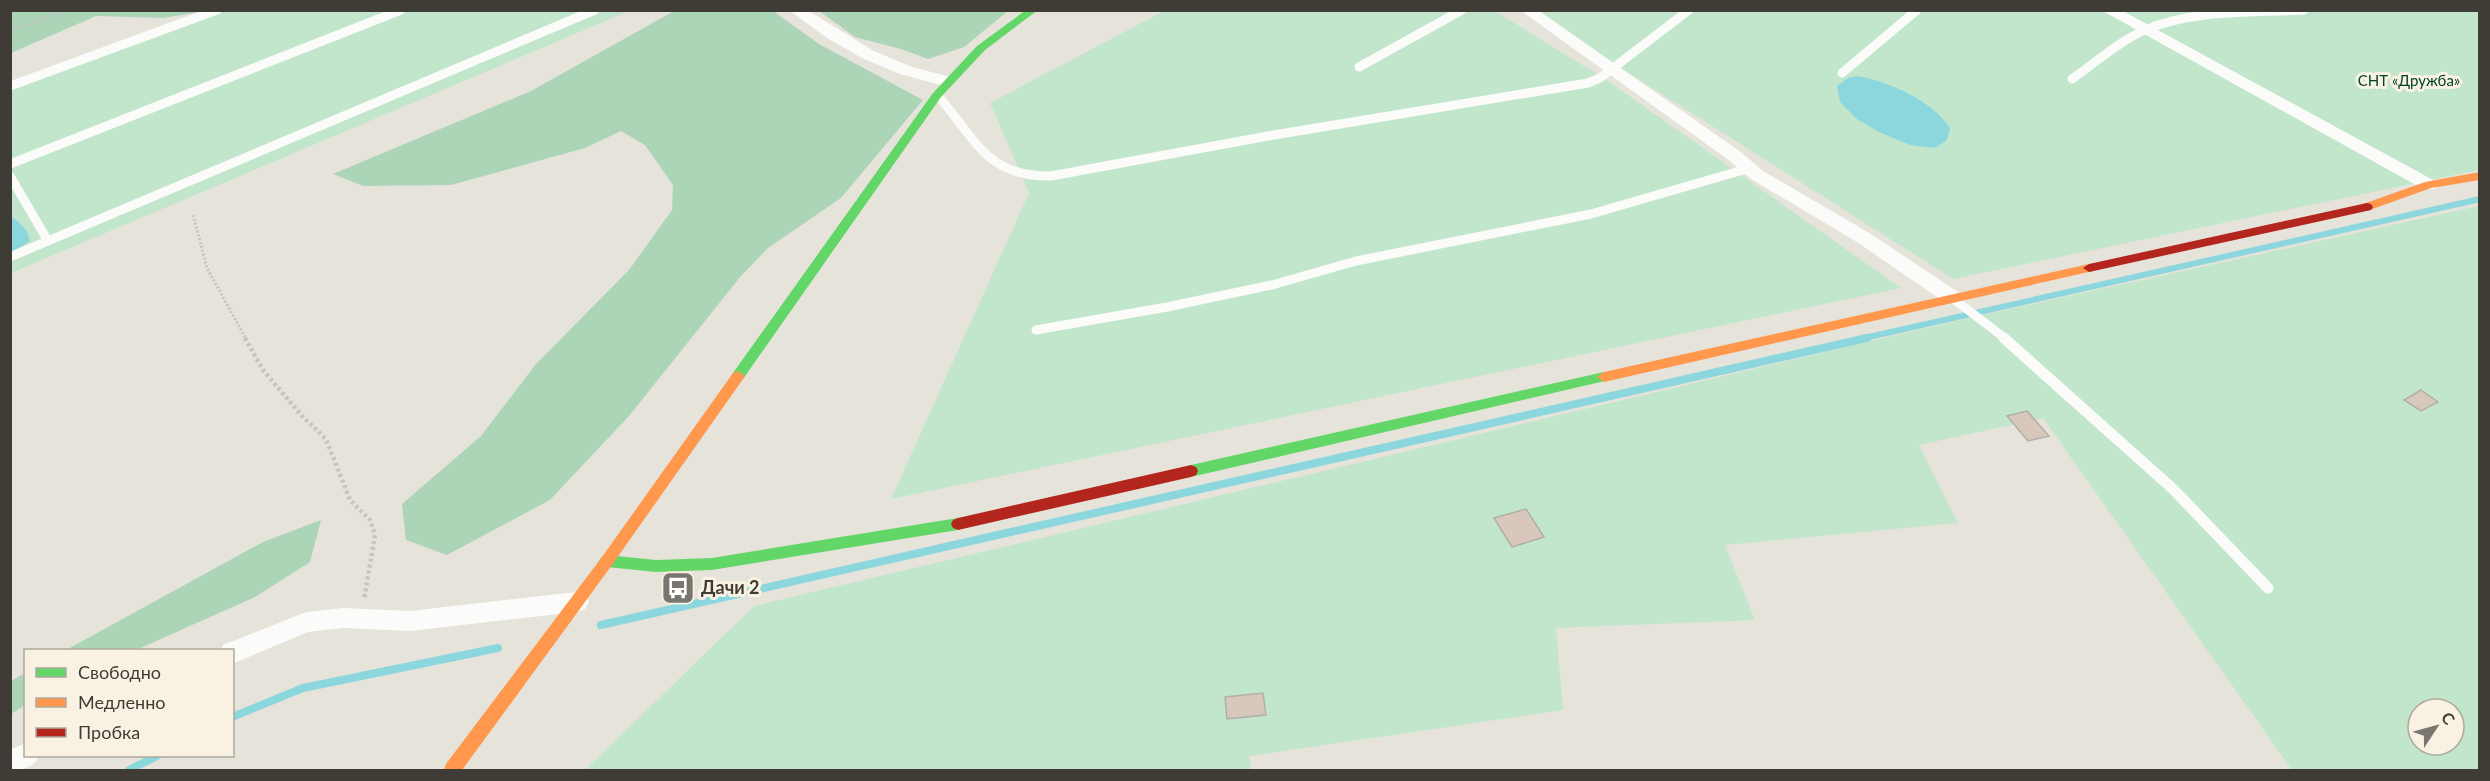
<svg xmlns="http://www.w3.org/2000/svg" width="2490" height="781" font-family="Lato,sans-serif">
<style>
.green{fill:#c2e6cc;fill-rule:evenodd}
.forest{fill:#acd5b8}
.water{fill:#8cd7de}
.lines{fill:none;stroke-linecap:round;stroke-linejoin:round}
.stream-far1{stroke:#8cd7de;stroke-width:6}
.stream{stroke:#8cd7de;stroke-width:8}
.building{fill:#d7c8bb;stroke:#b2aea8;stroke-width:1.5}
.path-far1{stroke:#c5c4c1;stroke-width:3;stroke-dasharray:2 2;stroke-linecap:butt}
.path{stroke:#c5c4c1;stroke-width:4.5;stroke-dasharray:3 3;stroke-linecap:butt}
.lane-far1{stroke:#fbfbf9;stroke-width:9}
.lane{stroke:#fbfbf9;stroke-width:11}
.street{fill:#fbfbf9;fill-rule:evenodd}
.fast{fill:#63d668;fill-rule:evenodd}
.slow{fill:#ff974d;fill-rule:evenodd}
.jam{fill:#b3261e;fill-rule:evenodd}
.labels{text-anchor:middle;stroke-width:6;stroke-linejoin:round;paint-order:stroke}
.far-park-label{font-size:15px;fill:#014327;stroke:#f9f2e2}
.poi-label{font-size:18px;font-weight:bold;fill:#3e3c35;stroke:#f9f2e2;text-anchor:start}
</style>
<rect width="100%" height="100%" fill="#e6e3da"/>
<!-- green -->
<g class="green">
<polygon points="202,11 629,11 11,273 11,81"/>
<polygon points="1164,11 1495,11 1605,79 1901,288 891,499 1029,193 990,103"/>
<polygon points="1531,11 2479,11 2479,170 1953,279"/>
<path d="M2479,206V770H2292L2043,418L1919,445L1958,523L1725,545L1755,620L1556,628L1563,710L1249,756L1252,770H585L754,606L1969,318ZM2418,709H2454V745H2418Z"/>
</g>
<!-- forest -->
<g class="forest">
<polygon points="11,11 207,11 163,18 96,16 11,53"/>
<polygon points="674,11 773,11 819,44 923,100 841,198 768,248 741,276 629,416 550,500 447,555 406,540 402,504 481,436 536,364 629,270 672,210 673,185 645,145 621,131 585,148 451,185 363,186 333,174 531,91"/>
<polygon points="819,11 819,10 1008,11 964,47 928,59 901,49 855,37"/>
<polygon points="321,520 310,562 255,597 136,650 66,650 263,542"/>
<polygon points="25,673 25,705 11,714 11,681"/>
</g>
<!-- water -->
<g class="water">
<path d="M1859,76C1891,83 1931,100 1950,128L1947,140L1935,148L1910,145L1881,133L1858,120L1840,102L1837,86L1848,78Z"/>
<path d="M10,216C20,222 28,229 30,241L11,253Z"/>
</g>
<g class="lines">
<!-- stream-far1 -->
<polyline class="stream-far1" points="1860,339 2480,199"/>
<!-- stream -->
<g class="stream">
<polyline points="601,625 1867,338"/>
<polyline points="232,717 303,688 498,648"/>
<polyline points="129,770 157,756"/>
</g>
</g>
<!-- building -->
<g class="building">
<polygon points="2421,390 2438,402 2421,411 2404,400"/>
<polygon points="2027,411 2049,436 2028,441 2007,416"/>
<polygon points="1526,509 1544,537 1512,547 1494,518"/>
<polygon points="1263,693 1266,715 1227,719 1225,697"/>
</g>
<g class="lines">
<!-- path-far1 -->
<g class="path-far1">
<polyline points="10,31 67,10"/>
<polyline points="193,215 207,268 246,339"/>
</g>
<!-- path -->
<polyline class="path" points="245,338 263,370 302,416 326,439 350,500 370,520 375,535 364,600"/>
<!-- lane-far1 -->
<g class="lane-far1">
<polyline points="1359,67 1462,10"/>
<polyline points="1842,73 1917,10"/>
<path d="M2072,79C2095,63 2118,42 2145,30C2193,9 2253,13 2304,10"/>
<polyline points="10,86 217,10"/>
<path d="M937,95C976,138 985,177 1051,176L1268,136L1588,83L1600,78L1689,10"/>
<polyline points="10,164 401,10"/>
<polyline points="10,176 48,241"/>
<polyline points="10,257 595,10"/>
<polyline points="1951,297 2006,339"/>
<polyline points="1036,330 1167,307 1272,285 1356,261 1591,214 1750,168"/>
</g>
<!-- lane -->
<polyline class="lane" points="2004,338 2173,489 2268,588"/>
<!-- street -->
<g class="street">
<polygon points="789,10 807,10 874,51 912,67 954,78 956,82 948,87 900,74 862,58 827,38"/>
<polygon points="1520,10 1538,10 1742,153 1763,171 1871,234 1958,292 1961,297 1958,302 1944,302 1857,242 1751,179 1730,161"/>
<polygon points="2101,10 2121,10 2435,181 2438,185 2435,189 2423,189"/>
<polygon points="577,592 585,595 589,602 585,609 577,612 410,631 343,628 308,632 232,664 232,650 221,650 223,645 306,612 343,608 410,611"/>
<path d="M26,743V756H39C33,768 23,770 10,770V750Z"/>
</g>
<!-- fast -->
<g class="fast">
<polygon points="1026,10 1038,10 985,50 941,97 743,379 733,379 731,376 733,373 933,93 977,46"/>
<polygon points="1604,372 1611,377 1609,380 1191,477 1186,475 1184,471 1186,467 1191,465"/>
<polygon points="958,518 963,520 965,524 963,528 958,530 712,570 656,572 607,567 602,565 599,561 602,557 607,555 656,560 712,558"/>
</g>
<!-- slow -->
<g class="slow">
<polygon points="2480,172 2480,180 2431,188 2367,211 2361,207 2363,204 2425,182"/>
<polygon points="2089,264 2093,265 2095,268 2093,271 1604,382 1597,377 1604,372"/>
<polygon points="738,371 745,376 743,379 612,565 462,770 444,770 446,764 602,557 733,373"/>
</g>
<!-- jam -->
<g class="jam">
<polygon points="2367,203 2371,204 2373,207 2371,210 2089,272 2083,268 2089,264"/>
<polygon points="1191,465 1196,467 1198,471 1196,475 1191,477 958,530 953,528 951,524 953,520 958,518"/>
</g>
</g>
<!-- icons -->
<defs>
<g id="bus-square" transform="scale(1.725)"><rect x="-9" y="-9" width="18" height="18" rx="4" fill="#79766f" stroke="#f9f2e2"/><path d="M-5-6H5V4H4V6H2V4H-2V6H-4V4H-5ZM-3.5-4V0h7V-4ZM-3.5 1.2v1.5H-2V1.2ZM2 1.2v1.5H3.5V1.2Z" fill="#fff"/></g>
</defs>
<g fill-rule="evenodd">
<use href="#bus-square" x="678" y="588"/>
</g>
<g class="labels">
<!-- far-park labels -->
<g class="far-park-label">
<text x="2409" y="86">СНТ «Дружба»</text>
</g>
<!-- poi labels -->
<g class="poi-label">
<text x="701" y="594">Дачи 2</text>
</g>
</g>
<!-- border -->
<rect width="2490" height="781" fill="none" stroke="#3e3c35" stroke-width="24"/>
<!-- legend -->
<rect x="24" y="649" width="210" height="108" fill="#f9f2e2" stroke="#aea99d" stroke-width="1.5"/>
<rect x="36" y="668" width="30" height="9" fill="#63d668" stroke="#aea99d" stroke-width="1.5"/>
<text x="78" y="679" font-size="18" fill="#3e3c35">Свободно</text>
<rect x="36" y="698" width="30" height="9" fill="#ff974d" stroke="#aea99d" stroke-width="1.5"/>
<text x="78" y="709" font-size="18" fill="#3e3c35">Медленно</text>
<rect x="36" y="728" width="30" height="9" fill="#b3261e" stroke="#aea99d" stroke-width="1.5"/>
<text x="78" y="739" font-size="18" fill="#3e3c35">Пробка</text>
<!-- north arrow -->
<g transform="translate(2436 727) rotate(54)"><circle r="28" fill="#f9f2e2" stroke="#aea99d" stroke-width="1.5"/>
<path d="M0-4.5L10 22L0 15L-10 22Z" fill="#79766f"/>
<text y="-9" font-size="16" font-weight="bold" text-anchor="middle" fill="#3e3c35">С</text>
</g>
</svg>
